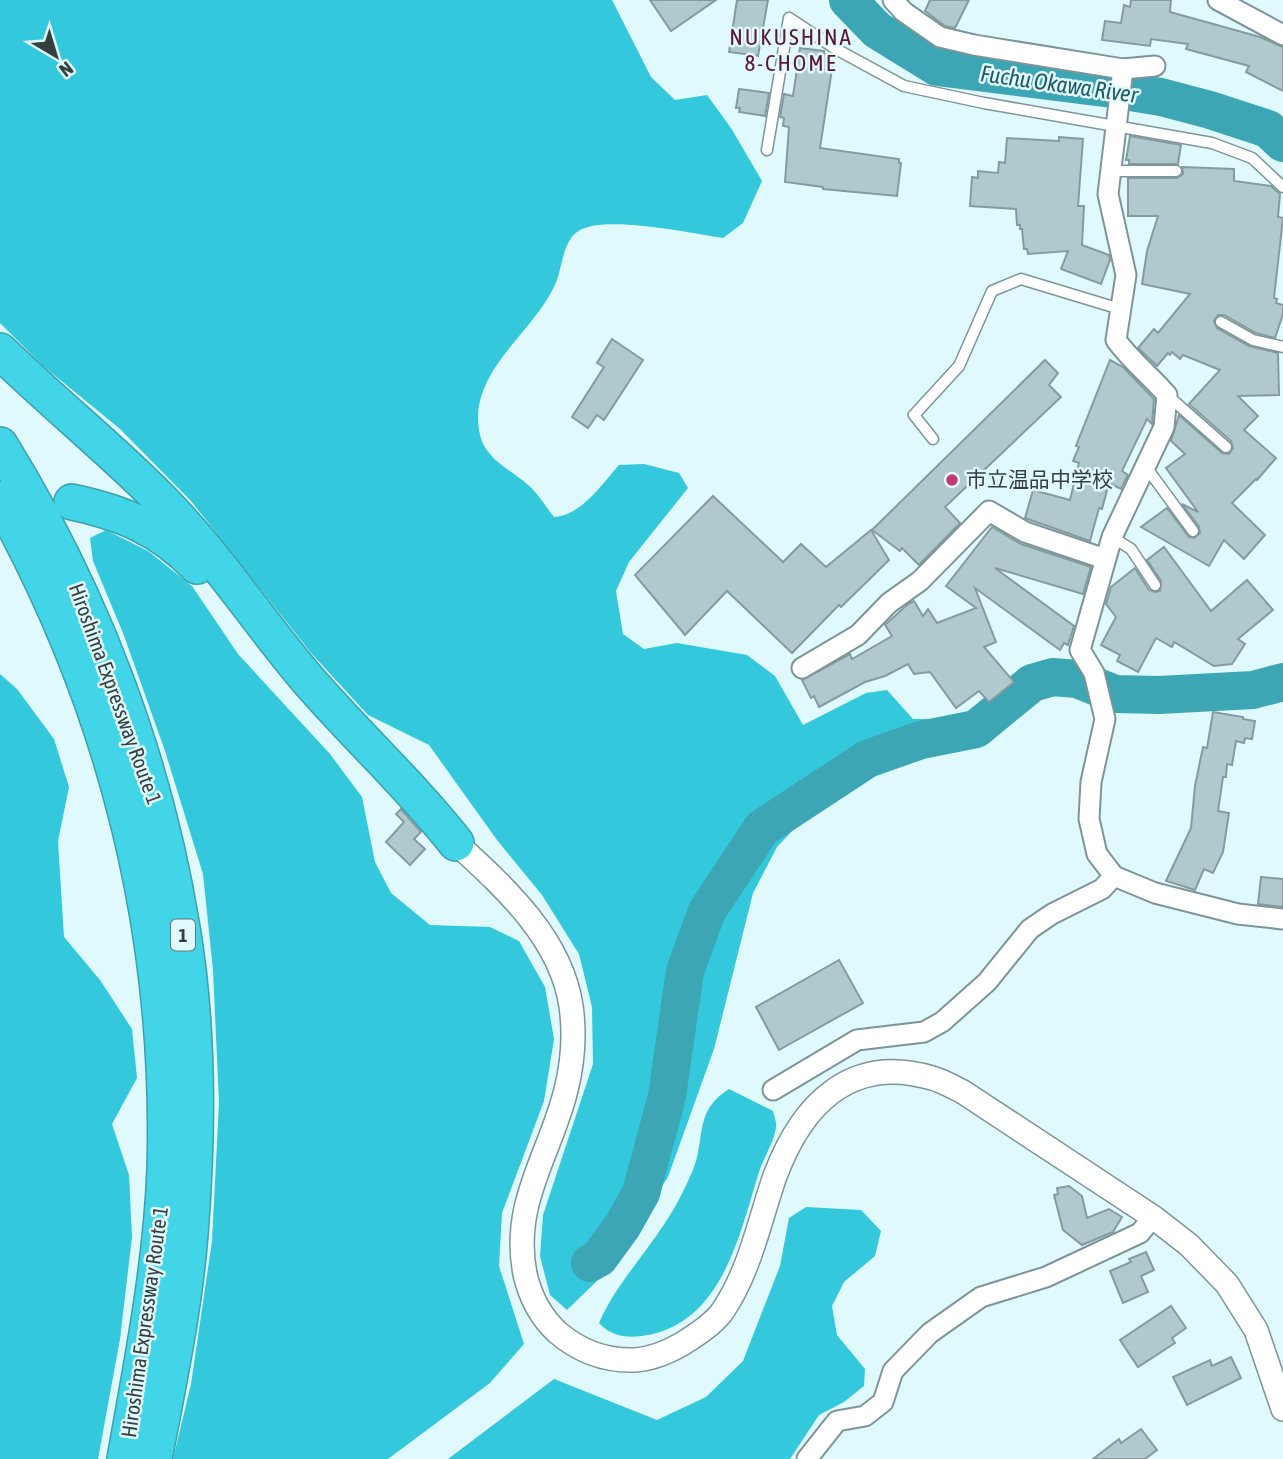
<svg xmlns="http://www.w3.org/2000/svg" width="1283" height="1459" font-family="'Asap Condensed','Noto Sans JP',sans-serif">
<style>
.forest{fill:#33c8dc}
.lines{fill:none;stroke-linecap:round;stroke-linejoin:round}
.river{stroke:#3ca6b5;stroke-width:38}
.building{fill:#b0c9cd;stroke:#849ca0;stroke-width:2}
.service-casing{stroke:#7d9598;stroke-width:13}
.minor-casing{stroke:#7d9598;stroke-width:23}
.tertiary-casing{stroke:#7d9598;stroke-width:26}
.motorway-casing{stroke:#3da0ad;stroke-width:38}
.service{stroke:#fff;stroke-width:10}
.minor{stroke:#fff;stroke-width:19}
.tertiary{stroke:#fff;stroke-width:23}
.motorway{stroke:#42d4e7;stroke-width:35}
.poi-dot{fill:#c13873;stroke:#e0f9fd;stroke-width:2.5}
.labels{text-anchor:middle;stroke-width:5;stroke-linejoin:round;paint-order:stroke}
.shield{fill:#e0f9fd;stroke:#687779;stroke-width:2}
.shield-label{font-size:19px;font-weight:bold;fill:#353f40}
.poi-label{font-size:21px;fill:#353f40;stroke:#e0f9fd;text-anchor:start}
.street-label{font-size:21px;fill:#353f40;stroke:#e0f9fd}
.neighbourhood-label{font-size:23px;letter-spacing:2px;fill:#5a1834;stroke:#e0f9fd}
.water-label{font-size:23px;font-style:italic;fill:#215b63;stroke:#e0f9fd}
</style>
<rect width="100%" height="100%" fill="#e0f9fd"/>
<!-- forest -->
<g class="forest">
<path d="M0,0H612L651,77L675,100L707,95L731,128L762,181L743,223L723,238C692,233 606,215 580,230C561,241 563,270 554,287C531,335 466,374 480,435C486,460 510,469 527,484C538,493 545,506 554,517C582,515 601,485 619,465L644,464L679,473L688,488L629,562L616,591L623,634L644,649L677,643L747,655L775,676L803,725L866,693L887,690L913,719H941L945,734L914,754L870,766L808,814L777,847L753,893L714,1049L668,1177L603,1275L567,1310L550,1295L540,1256L543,1215L593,1064L592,1007L579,954L542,895L497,840L429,745L368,715L311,653L191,501L120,429L42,365L0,323Z"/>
<polygon points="106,530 148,551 192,586 238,654 330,754 362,797 375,862 391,893 430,925 490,927 519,941 545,987 554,1039 544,1101 502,1213 499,1266 524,1344 490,1383 388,1459 173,1459 191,1384 212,1241 219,1103 213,970 203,874 165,751 123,633 93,561 90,538"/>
<polygon points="0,674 17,689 54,739 69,787 58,841 64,937 100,980 132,1029 137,1078 112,1124 129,1175 132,1237 120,1339 98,1459 0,1459"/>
<path d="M729,1089L773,1111C774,1116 777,1123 776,1127C775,1140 763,1159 759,1172C739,1236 722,1325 642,1336C625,1338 611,1336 599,1323C615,1286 643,1257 665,1223C676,1207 685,1188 693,1170C706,1138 693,1112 729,1089Z"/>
<polygon points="806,1207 861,1210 881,1231 875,1256 844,1282 832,1306 837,1335 865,1369 864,1386 844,1402 819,1415 790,1459 448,1459 554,1379 657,1420 706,1397 743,1361 780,1266 789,1218"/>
</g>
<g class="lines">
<!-- river -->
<g class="river">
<polyline points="848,0 877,30 937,67 1112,89 1161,97 1210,110 1268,129 1283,143"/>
<polyline points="590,1263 599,1258 623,1225 641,1193 667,1096 685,971 707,911 762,828 867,759 921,740 976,729 1032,683 1053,677 1077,679 1115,694 1159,695 1253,690 1283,682"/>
</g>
</g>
<!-- building -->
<g class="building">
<polygon points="650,0 716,0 671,31"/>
<polygon points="737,0 768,0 758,56 729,52"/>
<polygon points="930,0 969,0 955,28 945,26 925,11"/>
<polygon points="1131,0 1171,0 1170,12 1260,37 1283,47 1283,91 1246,72 1249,66 1186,49 1188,44 1151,39 1150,46 1102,40 1105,21 1121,23 1124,5 1130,7"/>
<polygon points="800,48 824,51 824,54 834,56 820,148 899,159 899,163 901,163 897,196 823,189 823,187 785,182 789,127 783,126 784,118 780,117 784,94 793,96"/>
<polygon points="739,89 769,93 765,116 739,112 740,108 736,108"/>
<polygon points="1130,136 1181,145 1178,164 1129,164 1129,160 1126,160"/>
<polygon points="1059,137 1083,139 1078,206 1084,206 1082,245 1109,255 1110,260 1101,284 1061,269 1068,251 1028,254 1027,249 1024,249 1022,229 1020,229 1020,225 1017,225 1016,209 970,206 972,177 978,178 978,171 998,173 999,162 1005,163 1007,138 1059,141"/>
<polygon points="1182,167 1234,169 1234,181 1271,186 1280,194 1278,217 1283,218 1274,298 1277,299 1276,303 1283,305 1283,314 1275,338 1256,333 1224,315 1218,315 1214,321 1217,328 1249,346 1278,353 1279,395 1238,396 1258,416 1244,430 1276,458 1257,480 1256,479 1232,503 1265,535 1244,559 1224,540 1209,566 1141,527 1167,508 1189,537 1194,538 1200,533 1199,527 1182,504 1198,512 1166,468 1185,454 1171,441 1179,415 1222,453 1229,454 1233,448 1231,441 1189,404 1220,370 1183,355 1180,359 1172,352 1170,355 1168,353 1157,366 1138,348 1154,329 1158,333 1190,294 1142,284 1147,251 1158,216 1128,216 1128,178 1177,178 1183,174"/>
<polygon points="612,339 643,360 604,420 597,415 588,428 572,417 604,367 597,363"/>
<polygon points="1045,360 1058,373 1049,385 1061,397 945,507 960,523 919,565 902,548 900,551 872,530"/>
<polygon points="1110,360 1123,367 1154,399 1152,424 1147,419 1122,471 1128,475 1121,489 1109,483 1102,509 1099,508 1090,541 1025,518 1033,490 1070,500 1079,463 1073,461 1079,447 1076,446"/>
<polygon points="713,496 783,562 801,544 826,567 871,530 889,560 841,607 839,605 792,653 727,591 685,635 635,575"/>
<polygon points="992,527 1021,544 1091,567 1083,594 995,568 1074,626 1068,645 1064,643 1060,650 975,588 996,642 984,647 1014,682 989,702 979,691 956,708 930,672 914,674 908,664 885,676 865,682 819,707 814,696 811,698 802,680 850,654 852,659 892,636 885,625 908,604 914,601 923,616 928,609 937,623 976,608 946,586"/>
<polygon points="1164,547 1211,611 1247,580 1273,610 1238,639 1245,644 1232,664 1214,666 1174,642 1172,647 1156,638 1138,672 1117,661 1120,655 1101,645 1116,617 1106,604 1111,587 1135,568 1149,590 1155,592 1160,591 1161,581 1147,560"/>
<polygon points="1213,712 1243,717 1243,719 1255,721 1252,739 1245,738 1244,743 1236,741 1232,765 1227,764 1226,777 1223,777 1218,811 1229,813 1223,852 1213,873 1204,869 1195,890 1166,881 1191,828 1195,786 1203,747 1207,748"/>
<polygon points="401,809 421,832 414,839 425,849 410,865 386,842 404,822 396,814"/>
<polygon points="1261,877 1283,879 1283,907 1258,904"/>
<polygon points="839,960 863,1003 779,1050 756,1007"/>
<polygon points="1069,1186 1082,1196 1087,1218 1109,1209 1122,1217 1113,1232 1082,1245 1063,1230 1054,1195 1058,1194 1057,1188"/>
<polygon points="1146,1252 1154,1270 1141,1276 1148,1292 1123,1303 1110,1271 1131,1262 1129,1259"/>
<polygon points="1171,1306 1186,1328 1172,1338 1175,1343 1138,1367 1120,1340"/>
<polygon points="1231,1357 1241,1378 1187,1405 1173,1377 1210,1360 1212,1366"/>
<polygon points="1141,1429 1157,1450 1145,1459 1093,1459 1119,1439 1121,1443"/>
</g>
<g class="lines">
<!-- service casing -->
<g class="service-casing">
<g id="service">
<polyline points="767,150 789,18 836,49 904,86 984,103 1212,143 1252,158 1283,187"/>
<polyline points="1111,171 1176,171"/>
<polyline points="1221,322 1253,340 1283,347"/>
<polyline points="1167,395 1226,447"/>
<polyline points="933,439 914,415 959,366 992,291 1021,279 1120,309"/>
<polyline points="1146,467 1193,531"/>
<polyline points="1112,537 1131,549 1155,585"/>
</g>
</g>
<!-- minor casing -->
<g class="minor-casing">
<g id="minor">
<polyline points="893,0 904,12 940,37 974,45 1123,69 1155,66"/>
<polyline points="1218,0 1283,35"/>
<path d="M1123,69L1108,194L1126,275L1116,340C1131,361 1150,375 1167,395L1164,427L1112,537L1080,650L1094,673L1105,719L1091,782L1089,819L1097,854L1114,876L1155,893L1238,914L1283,919"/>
<polyline points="802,668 858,635 889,603 920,581 989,511 1025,532 1105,559"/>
<polyline points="773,1090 857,1040 924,1032 942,1022 987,982 1030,929 1052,914 1102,889 1114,876"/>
<polyline points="807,1459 837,1421 865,1416 883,1402 893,1371 930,1333 981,1297 1046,1277 1140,1233 1153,1217"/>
</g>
</g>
<!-- tertiary casing -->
<g class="tertiary-casing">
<path id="tertiary" d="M456,843C504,887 561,938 571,1006C575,1034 573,1062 566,1090C550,1155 511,1203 525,1274C530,1296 540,1316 557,1332C579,1351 606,1361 635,1360C651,1359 668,1352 682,1344C696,1335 712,1325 722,1312C750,1271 759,1222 775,1176C802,1104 851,1054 932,1078C943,1081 953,1087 963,1092L1153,1217L1189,1245L1227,1284L1256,1330L1283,1409"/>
</g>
<!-- motorway casing -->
<g class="motorway-casing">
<g id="motorway">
<path d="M0,351C53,403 111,449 163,502C215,555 256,618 303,674C352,732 409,783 456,843"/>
<path d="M0,445C91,592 154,756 182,928C199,1028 198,1133 190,1234C184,1310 168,1384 154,1459"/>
<path d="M0,499C116,708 172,931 165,1170C161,1268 142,1363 125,1459"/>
<path d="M72,502C123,513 160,528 197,566"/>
</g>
</g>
<!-- service -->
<use href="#service" class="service"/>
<!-- minor -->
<use href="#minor" class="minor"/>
<!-- tertiary -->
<use href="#tertiary" class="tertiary"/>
<!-- motorway -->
<use href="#motorway" class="motorway"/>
</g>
<!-- markers -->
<circle class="poi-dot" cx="952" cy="480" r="7"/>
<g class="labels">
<!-- shield labels -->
<rect class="shield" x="171" y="919.5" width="24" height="31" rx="5"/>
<g class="shield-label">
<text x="183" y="942">1</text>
</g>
<!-- poi labels -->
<g class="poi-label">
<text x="966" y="487">市立温品中学校</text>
</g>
<!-- street labels -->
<g class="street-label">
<text transform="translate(115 694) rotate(70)" y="7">Hiroshima Expressway Route 1</text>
<text transform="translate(145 1322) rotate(-82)" y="7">Hiroshima Expressway Route 1</text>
</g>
<!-- neighbourhood labels -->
<g class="neighbourhood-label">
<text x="791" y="45">NUKUSHINA<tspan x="791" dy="26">8-CHOME</tspan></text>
</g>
<!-- water labels -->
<g class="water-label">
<text transform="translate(1059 84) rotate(8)" y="8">Fuchu Okawa River</text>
</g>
</g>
<!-- north arrow -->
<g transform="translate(56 56) rotate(142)" stroke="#e0f9fd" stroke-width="5" paint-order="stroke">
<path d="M0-5L12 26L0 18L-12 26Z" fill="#353f40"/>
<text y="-10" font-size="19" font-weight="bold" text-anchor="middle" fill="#353f40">N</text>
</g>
</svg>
